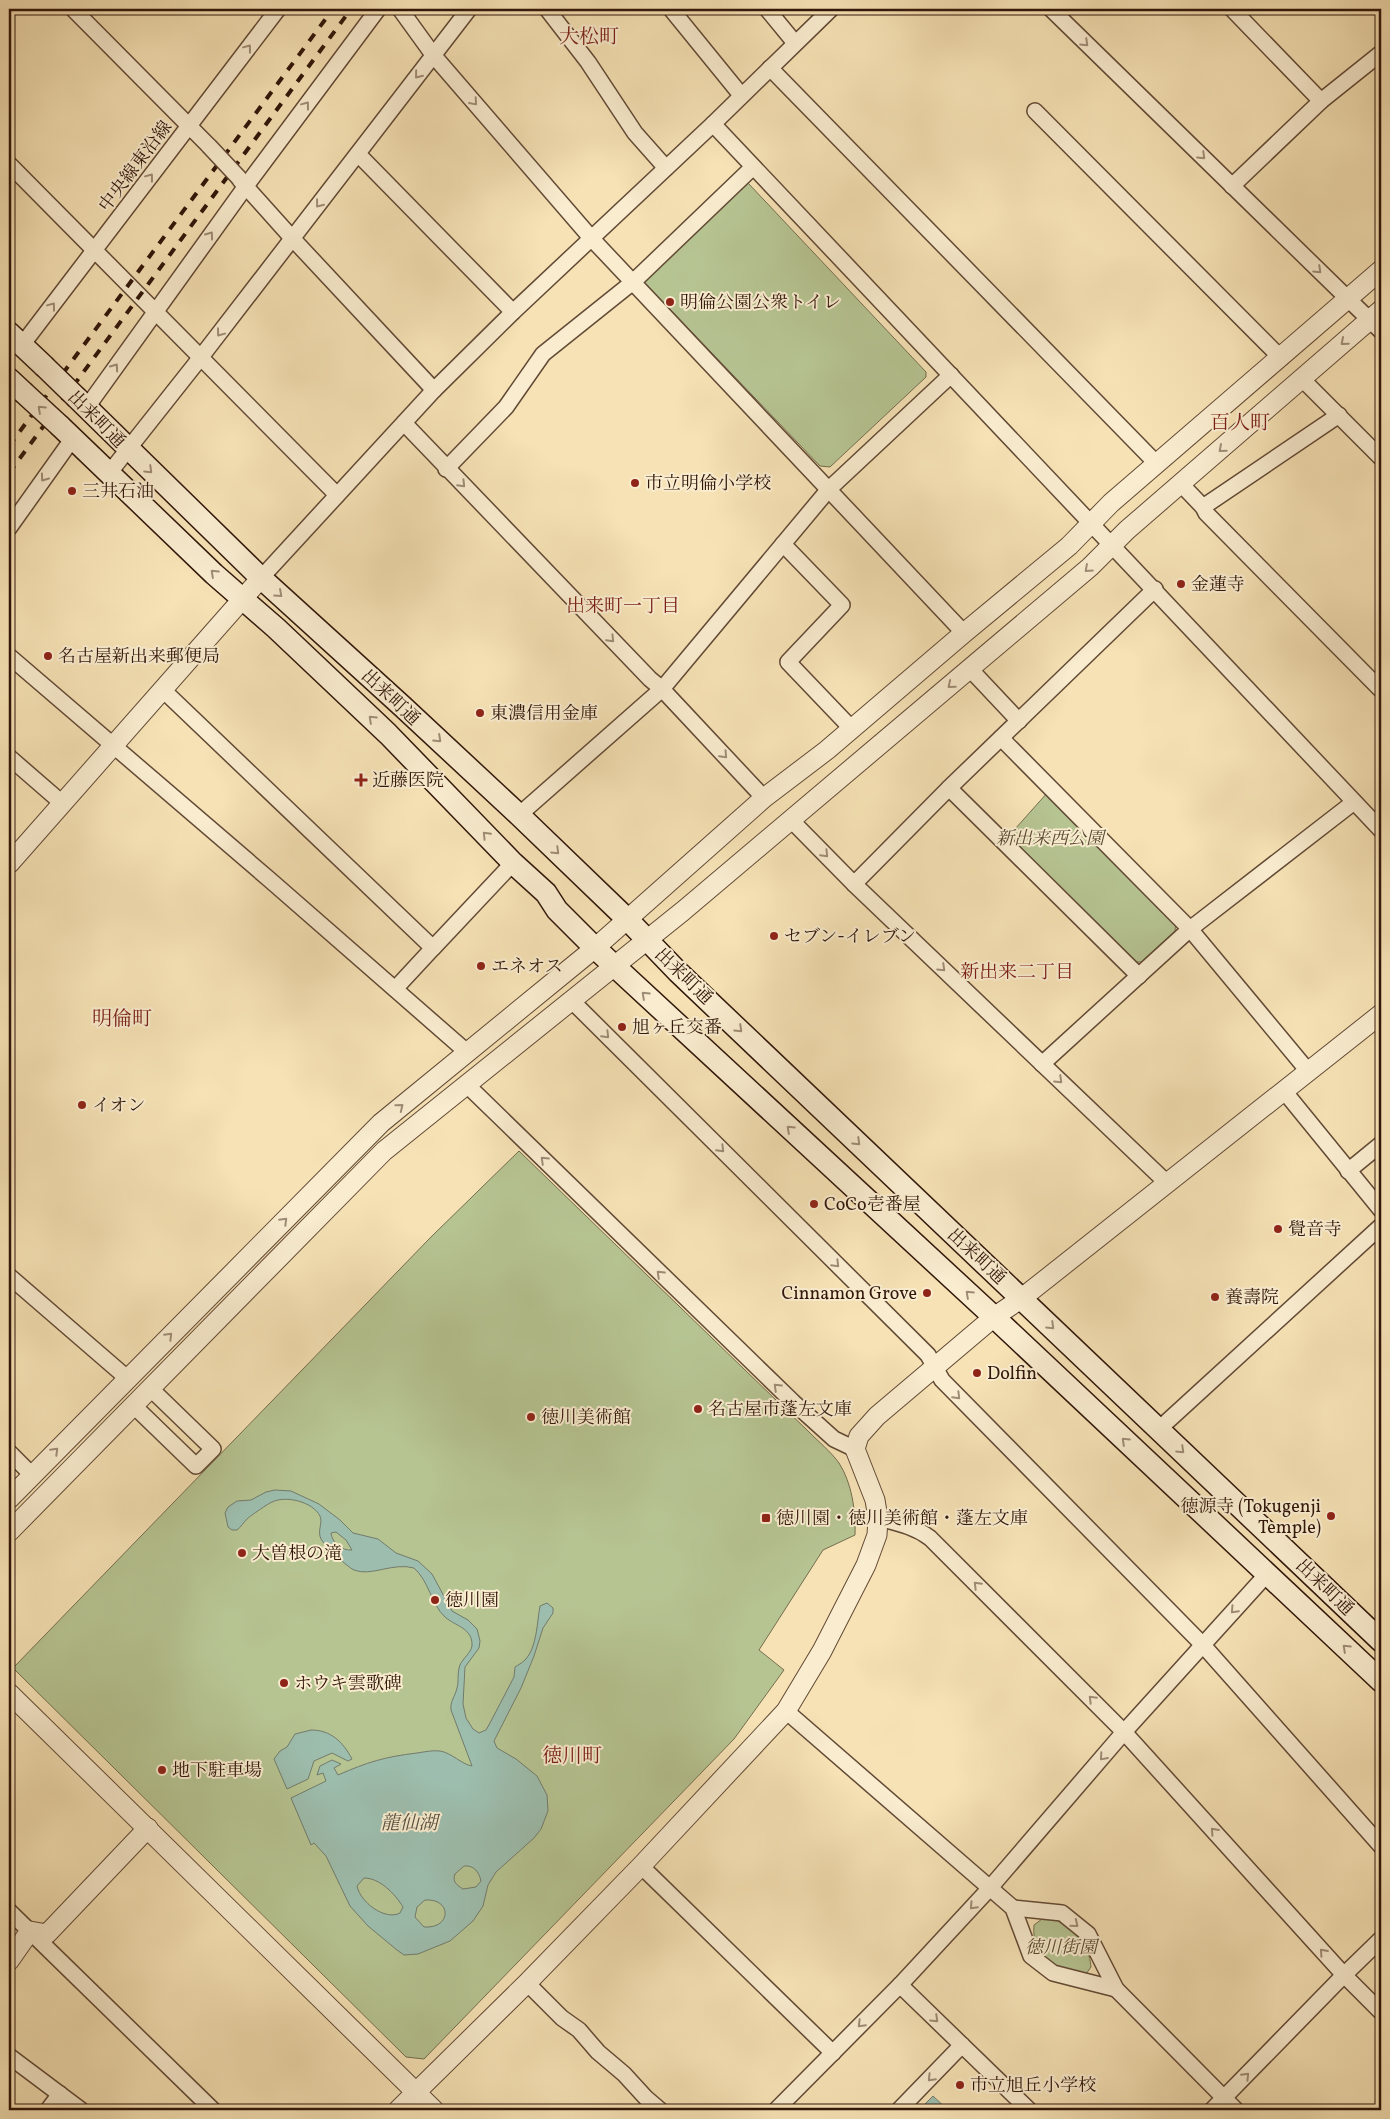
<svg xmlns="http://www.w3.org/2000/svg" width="1390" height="2119" font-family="Vollkorn,'Noto Serif JP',serif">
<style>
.green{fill:#b6c492;stroke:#746d4e}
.water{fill:#9dbeae;stroke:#727b6c;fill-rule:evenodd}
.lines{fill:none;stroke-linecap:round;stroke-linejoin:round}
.minor-casing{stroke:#624935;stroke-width:18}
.tertiary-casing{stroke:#624935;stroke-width:21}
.secondary-casing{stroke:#31160a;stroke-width:24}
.minor{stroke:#f9eccf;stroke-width:15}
.tertiary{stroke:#f9eccf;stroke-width:19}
.secondary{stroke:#f9eccf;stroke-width:21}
.rail{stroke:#31160a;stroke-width:4;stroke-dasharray:9 9;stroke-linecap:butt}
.minor-bridge-casing{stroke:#624935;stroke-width:18;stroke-linecap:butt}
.secondary-bridge-casing{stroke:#31160a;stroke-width:24;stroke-linecap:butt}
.minor-bridge{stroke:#f9eccf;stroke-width:15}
.secondary-bridge{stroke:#f9eccf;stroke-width:21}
.oneway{stroke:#9f8c76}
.poi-dot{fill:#8f2418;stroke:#f9eccf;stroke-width:2}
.labels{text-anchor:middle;stroke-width:4;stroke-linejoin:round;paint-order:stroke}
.street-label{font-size:18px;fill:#31160a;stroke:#f9eccf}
.poi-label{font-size:18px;fill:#31160a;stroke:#f9eccf;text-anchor:start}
.park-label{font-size:18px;font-style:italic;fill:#594a33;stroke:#f9eccf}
.neighbourhood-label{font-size:19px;fill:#7a1f14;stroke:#f9eccf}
.water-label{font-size:19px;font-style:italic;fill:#575143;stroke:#f9eccf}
.quarter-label{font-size:20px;fill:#7a1f14;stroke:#f9eccf}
</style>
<rect width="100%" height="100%" fill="#f6e2b5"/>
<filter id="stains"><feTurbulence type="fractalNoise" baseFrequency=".004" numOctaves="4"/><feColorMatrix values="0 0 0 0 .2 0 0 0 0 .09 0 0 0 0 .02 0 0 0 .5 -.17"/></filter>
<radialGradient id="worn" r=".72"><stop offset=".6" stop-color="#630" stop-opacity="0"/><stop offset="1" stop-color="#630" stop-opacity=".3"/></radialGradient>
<!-- green -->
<g class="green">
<polygon points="748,183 926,372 926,377 830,467 820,466 644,282"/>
<polygon points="1048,792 1176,922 1175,931 1141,962 1132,962 1007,838"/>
<path d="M519,1151L809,1432C819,1442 831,1452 839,1463C852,1483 856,1512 855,1535L823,1550L759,1650L784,1670L734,1739L424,2059L406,2057L13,1668L431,1237Z"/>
<path d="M1053,1918C1074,1929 1089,1943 1091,1967L1086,1974C1057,1968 1031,1961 1034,1925L1042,1919Z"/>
</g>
<!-- water -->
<g class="water">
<path d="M275,1490L291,1491L319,1504L340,1520L353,1533L378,1539L396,1553L418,1561L432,1574L452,1611L468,1620L477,1629L480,1641L479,1648L465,1667L463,1704L466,1718L473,1729L479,1733L486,1730L490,1723L514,1677L515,1667C518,1665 522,1663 525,1660C537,1648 537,1622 540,1606L547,1603L553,1608V1613L543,1628L534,1656L521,1688L494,1741L497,1748L516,1759L537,1776L547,1795L548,1811L541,1829L534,1838L496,1872L488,1885L483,1906L473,1921L450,1941L418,1954L404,1955L397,1950L368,1926L350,1906L326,1856L314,1843L311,1845L291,1798L326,1781L323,1773L317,1775L320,1766L332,1760L341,1764L334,1768L338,1775C368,1762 384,1757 417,1753C424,1752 433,1750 440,1751C452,1753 461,1764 472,1766L451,1710C450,1701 455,1697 457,1688C459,1681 457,1673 460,1665C463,1658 471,1653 472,1646C473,1628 455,1626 445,1617C431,1604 429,1581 414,1568C393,1562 371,1577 354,1570C346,1566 325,1546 321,1539C317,1531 323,1523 320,1516C313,1502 286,1495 272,1502C269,1503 250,1516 247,1519C244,1522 241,1527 237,1530H232L228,1527L225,1513L228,1507L237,1501L251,1500L266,1492ZM336,1532L346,1540L352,1550C342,1551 332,1543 331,1533ZM464,1866C474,1865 479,1872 481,1881L476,1887L463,1889C457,1885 452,1882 455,1874ZM364,1878C380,1878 395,1894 403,1907L400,1913C385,1921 360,1902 357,1886ZM425,1900C452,1898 452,1929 424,1927L415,1917L417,1907Z"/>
<path d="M311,1730C331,1730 343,1742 352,1759L348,1761L332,1753L314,1761L308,1779L287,1789L274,1759L280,1751L287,1747L295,1734Z"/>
<polygon points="933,2096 948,2110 919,2110"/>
</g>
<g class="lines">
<!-- minor casing -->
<g class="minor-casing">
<g id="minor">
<polyline points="73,9 209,146"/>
<polyline points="400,9 434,56 592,239 964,633"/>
<polyline points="547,9 588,62 635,133 666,168"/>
<polyline points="671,9 741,95"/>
<polyline points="767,9 795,43"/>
<polyline points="1051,9 1381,331"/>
<polyline points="1232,9 1321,101"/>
<polyline points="770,68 1156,463"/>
<polyline points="1035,111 1281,358"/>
<polyline points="713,124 1381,830"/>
<polyline points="358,154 513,312"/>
<polyline points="9,164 337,495"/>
<polyline points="240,180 292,238 434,390"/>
<polyline points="1232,186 1321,101 1381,53"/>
<polyline points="22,345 278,9"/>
<polyline points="1302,379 1381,458"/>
<polyline points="87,407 246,186 378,9"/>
<polyline points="404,423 650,679 662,689 764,798"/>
<polyline points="446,469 506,407 543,354 633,282 753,167"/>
<polyline points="110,472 201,357 469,9"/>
<polyline points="1181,484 1203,507 1206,513 1381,690"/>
<polyline points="1203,507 1339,415"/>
<polyline points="9,528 73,438"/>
<polyline points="783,544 842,605 788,662 852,729"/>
<polyline points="261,578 434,390 513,312 713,124 831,9"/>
<polyline points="9,656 270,880 468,1053"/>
<polyline points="970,669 1019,721"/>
<polyline points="162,689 433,948 395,989"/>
<polyline points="1001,738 1190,929 1308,1071"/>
<polyline points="9,757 62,803"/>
<polyline points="949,788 1139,976"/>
<polyline points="519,815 662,689 829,489 951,375"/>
<polyline points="791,820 854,884 1167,1183"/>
<polyline points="854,884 949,788 1155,589"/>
<polyline points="433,948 513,863"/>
<polyline points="571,1000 928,1355 942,1380 1202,1644 1381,1846"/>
<polyline points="1042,1064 1190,929 1354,802"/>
<polyline points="467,1085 793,1402 834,1439 855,1449"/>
<polyline points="1284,1091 1381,1210"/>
<polyline points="1348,1171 1381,1144"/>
<polyline points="9,1276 127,1378"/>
<polyline points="133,1405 196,1466 213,1449 150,1388"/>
<polyline points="1159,1429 1381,1226"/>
<polyline points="9,1452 31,1474"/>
<path d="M878,1518C897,1523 914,1526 930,1538L1124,1732L1344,1975L1381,2012"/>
<polyline points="786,1711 1013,1908 1031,1956 1053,1973 1116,1989"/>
<polyline points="641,1866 833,2053"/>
<polyline points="1013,1908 1062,1913 1088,1934 1116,1989 1236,2110"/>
<polyline points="9,1911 213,2110"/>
<polyline points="527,1983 562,2018 579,2030 598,2052 624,2074 646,2098 660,2110"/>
<polyline points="900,1985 1029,2110"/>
<polyline points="9,2056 81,2110"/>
<polyline points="48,2110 60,2094"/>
<polyline points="776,2110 900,1985 989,1889 1124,1732 1267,1574"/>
<polyline points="899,2110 962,2045"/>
<polyline points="1212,2110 1344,1975 1381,1939"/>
</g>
</g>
<!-- tertiary casing -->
<g class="tertiary-casing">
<g id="tertiary">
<polyline points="9,864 261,578"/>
<polyline points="9,1499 381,1123 595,948 764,798 827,750 964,633 1069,546 1111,503 1381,270"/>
<polyline points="9,1532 384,1151 683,911 1090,567 1127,530 1381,310"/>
<polyline points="9,1693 434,2110"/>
<polyline points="9,1961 30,1931 47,1934 148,1828"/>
<polyline points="398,2110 527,1983 641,1866 786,1711 822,1651 866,1565 877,1535 878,1518 875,1500 855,1449 859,1436 877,1416 994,1317 1022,1298 1381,1014"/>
</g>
</g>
<!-- secondary casing -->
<g class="secondary-casing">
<g id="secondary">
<polyline points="9,333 44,366"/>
<polyline points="9,379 23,392"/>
<polyline points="77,398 261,578 402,706 519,815 627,919 678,972 1381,1641"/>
<polyline points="60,426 214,574 276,628 388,734 513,863 546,893 557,910 595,948 994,1317 1381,1681"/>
</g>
</g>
<!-- minor -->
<use href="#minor" class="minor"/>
<!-- tertiary -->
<use href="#tertiary" class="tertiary"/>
<!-- secondary -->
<use href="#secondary" class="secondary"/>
<!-- rail -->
<g class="rail">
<polyline points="9,446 333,9"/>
<polyline points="9,473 351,9"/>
</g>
<!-- minor-bridge casing -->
<g class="minor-bridge-casing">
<polyline id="minor-bridge" points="209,146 239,178"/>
</g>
<!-- secondary-bridge casing -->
<g class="secondary-bridge-casing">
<g id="secondary-bridge">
<polyline points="44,366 77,398"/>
<polyline points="23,392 60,426"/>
</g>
</g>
<!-- minor-bridge -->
<use href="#minor-bridge" class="minor-bridge"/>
<!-- secondary-bridge -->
<use href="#secondary-bridge" class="secondary-bridge"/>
</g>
<!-- one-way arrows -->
<defs><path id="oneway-chevron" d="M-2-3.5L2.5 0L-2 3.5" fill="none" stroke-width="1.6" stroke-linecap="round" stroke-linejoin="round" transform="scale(1.25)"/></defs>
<g class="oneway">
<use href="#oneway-chevron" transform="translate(1085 43) rotate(44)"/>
<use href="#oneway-chevron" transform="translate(248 48) rotate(-53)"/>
<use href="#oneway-chevron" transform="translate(418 75) rotate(129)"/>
<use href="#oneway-chevron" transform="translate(474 102) rotate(49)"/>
<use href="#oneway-chevron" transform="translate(306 105) rotate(-53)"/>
<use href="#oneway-chevron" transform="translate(1202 156) rotate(44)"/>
<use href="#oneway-chevron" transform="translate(150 177) rotate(-53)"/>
<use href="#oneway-chevron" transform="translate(319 204) rotate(128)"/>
<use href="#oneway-chevron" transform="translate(210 235) rotate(-54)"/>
<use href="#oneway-chevron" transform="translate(1318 270) rotate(44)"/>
<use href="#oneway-chevron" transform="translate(52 306) rotate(-53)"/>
<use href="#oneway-chevron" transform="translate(220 333) rotate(127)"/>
<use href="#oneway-chevron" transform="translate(1344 342) rotate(139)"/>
<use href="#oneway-chevron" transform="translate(115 367) rotate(-55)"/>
<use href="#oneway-chevron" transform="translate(41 409) rotate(-137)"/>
<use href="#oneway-chevron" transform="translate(1222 449) rotate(139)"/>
<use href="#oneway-chevron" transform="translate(149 470) rotate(44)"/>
<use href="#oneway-chevron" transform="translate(44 478) rotate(126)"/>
<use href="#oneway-chevron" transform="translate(462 484) rotate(46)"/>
<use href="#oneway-chevron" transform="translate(1088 569) rotate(138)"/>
<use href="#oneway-chevron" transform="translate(214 573) rotate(-137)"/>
<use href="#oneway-chevron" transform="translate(279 594) rotate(42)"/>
<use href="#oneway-chevron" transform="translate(611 639) rotate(46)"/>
<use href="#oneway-chevron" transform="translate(951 685) rotate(140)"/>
<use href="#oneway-chevron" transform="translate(372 719) rotate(-137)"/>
<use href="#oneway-chevron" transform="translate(438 739) rotate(43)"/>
<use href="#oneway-chevron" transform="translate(724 755) rotate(47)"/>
<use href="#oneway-chevron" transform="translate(486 835) rotate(-134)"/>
<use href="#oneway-chevron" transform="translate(556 851) rotate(44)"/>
<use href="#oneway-chevron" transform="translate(825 854) rotate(46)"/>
<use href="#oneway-chevron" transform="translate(942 968) rotate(44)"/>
<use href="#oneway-chevron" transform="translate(645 995) rotate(-137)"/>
<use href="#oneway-chevron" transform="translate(739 1029) rotate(44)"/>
<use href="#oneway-chevron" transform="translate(606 1035) rotate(45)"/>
<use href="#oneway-chevron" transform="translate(1059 1080) rotate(44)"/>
<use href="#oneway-chevron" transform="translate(400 1107) rotate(-39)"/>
<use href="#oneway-chevron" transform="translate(790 1129) rotate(-137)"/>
<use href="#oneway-chevron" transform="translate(857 1142) rotate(44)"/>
<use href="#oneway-chevron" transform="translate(721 1149) rotate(45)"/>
<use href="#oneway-chevron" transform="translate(544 1160) rotate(-136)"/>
<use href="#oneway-chevron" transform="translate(284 1221) rotate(-45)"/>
<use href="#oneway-chevron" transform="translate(836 1264) rotate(45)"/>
<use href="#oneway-chevron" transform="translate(660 1274) rotate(-136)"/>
<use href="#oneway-chevron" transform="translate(969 1294) rotate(-137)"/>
<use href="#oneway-chevron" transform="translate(1051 1326) rotate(44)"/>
<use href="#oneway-chevron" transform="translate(169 1336) rotate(-45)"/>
<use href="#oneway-chevron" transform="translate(777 1387) rotate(-136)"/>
<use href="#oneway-chevron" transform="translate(957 1396) rotate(45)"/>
<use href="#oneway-chevron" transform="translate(1125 1441) rotate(-137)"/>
<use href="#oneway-chevron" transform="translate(1181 1450) rotate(44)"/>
<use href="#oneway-chevron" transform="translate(55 1451) rotate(-45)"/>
<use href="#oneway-chevron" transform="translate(977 1585) rotate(-135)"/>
<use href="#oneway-chevron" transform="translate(1234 1610) rotate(133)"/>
<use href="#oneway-chevron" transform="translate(1346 1648) rotate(-137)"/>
<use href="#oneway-chevron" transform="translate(1092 1699) rotate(-135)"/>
<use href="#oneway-chevron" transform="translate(1103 1757) rotate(131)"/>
<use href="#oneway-chevron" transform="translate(1214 1831) rotate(-132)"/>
<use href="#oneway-chevron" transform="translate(973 1906) rotate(133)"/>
<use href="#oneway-chevron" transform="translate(1075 1924) rotate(39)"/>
<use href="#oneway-chevron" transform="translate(1323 1952) rotate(-132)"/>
<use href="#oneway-chevron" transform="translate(935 2019) rotate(44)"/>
<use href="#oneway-chevron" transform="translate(861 2024) rotate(135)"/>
<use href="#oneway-chevron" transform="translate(1246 2076) rotate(-46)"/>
<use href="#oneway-chevron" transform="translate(931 2078) rotate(134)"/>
</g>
<!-- markers -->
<g class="poi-dot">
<circle cx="670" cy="302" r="5"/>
<circle cx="635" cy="483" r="5"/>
<circle cx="72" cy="491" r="5"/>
<circle cx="1181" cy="584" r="5"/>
<circle cx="48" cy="656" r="5"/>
<circle cx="480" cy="713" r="5"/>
<path d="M358.5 772.5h5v5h5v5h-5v5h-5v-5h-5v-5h5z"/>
<circle cx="774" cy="936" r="5"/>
<circle cx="481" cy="966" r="5"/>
<circle cx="622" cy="1027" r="5"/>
<circle cx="82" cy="1105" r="5"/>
<circle cx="814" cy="1204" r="5"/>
<circle cx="1278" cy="1229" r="5"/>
<circle cx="927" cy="1293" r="5"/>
<circle cx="1215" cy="1297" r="5"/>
<circle cx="977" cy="1373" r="5"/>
<circle cx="698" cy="1409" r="5"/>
<circle cx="531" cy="1417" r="5"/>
<circle cx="1331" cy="1516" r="5"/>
<rect x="761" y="1513" width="10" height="10" rx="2.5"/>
<circle cx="242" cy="1553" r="5"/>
<circle cx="435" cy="1600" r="5"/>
<circle cx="284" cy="1683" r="5"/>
<circle cx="162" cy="1770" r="5"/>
<circle cx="960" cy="2085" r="5"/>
</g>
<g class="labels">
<!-- street labels -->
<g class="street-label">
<text transform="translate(135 166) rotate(-53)" y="6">中央線東沿線</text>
<text transform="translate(97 419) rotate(45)" y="6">出来町通</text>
<text transform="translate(391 697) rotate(43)" y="6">出来町通</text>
<text transform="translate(684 976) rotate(44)" y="6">出来町通</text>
<text transform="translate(977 1256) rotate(43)" y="6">出来町通</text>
<text transform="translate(1325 1587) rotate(44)" y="6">出来町通</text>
</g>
<!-- poi labels -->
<g class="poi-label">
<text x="680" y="308">明倫公園公衆トイレ</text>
<text x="645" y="489">市立明倫小学校</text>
<text x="82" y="497">三井石油</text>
<text x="1191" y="590">金蓮寺</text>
<text x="58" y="662">名古屋新出来郵便局</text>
<text x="490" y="719">東濃信用金庫</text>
<text x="372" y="786">近藤医院</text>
<text x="784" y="942">セブン-イレブン</text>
<text x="491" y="972">エネオス</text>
<text x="632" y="1033">旭ヶ丘交番</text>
<text x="92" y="1111">イオン</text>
<text x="824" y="1210">CoCo壱番屋</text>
<text x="1288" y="1235">覺音寺</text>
<text x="917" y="1299" text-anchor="end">Cinnamon Grove</text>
<text x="1225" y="1303">養壽院</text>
<text x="987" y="1379">Dolfin</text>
<text x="708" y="1415">名古屋市蓬左文庫</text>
<text x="541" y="1423">徳川美術館</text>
<text x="1321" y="1512" text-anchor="end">徳源寺 (Tokugenji<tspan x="1321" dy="21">Temple)</tspan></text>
<text x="776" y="1524">徳川園・徳川美術館・蓬左文庫</text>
<text x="252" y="1559">大曽根の滝</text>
<text x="445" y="1606">徳川園</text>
<text x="294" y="1689">ホウキ雲歌碑</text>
<text x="172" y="1776">地下駐車場</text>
<text x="970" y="2091">市立旭丘小学校</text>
</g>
<!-- park labels -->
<g class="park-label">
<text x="1050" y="844">新出来西公園</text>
<text x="1061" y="1953">徳川街園</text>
</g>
<!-- neighbourhood labels -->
<g class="neighbourhood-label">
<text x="623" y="612">出来町一丁目</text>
<text x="1017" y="978">新出来二丁目</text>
</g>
<!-- water labels -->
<g class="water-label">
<text x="409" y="1829">龍仙湖</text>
</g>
<!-- quarter labels -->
<g class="quarter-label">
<text x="589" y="43">大松町</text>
<text x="1240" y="429">百人町</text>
<text x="122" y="1025">明倫町</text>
<text x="572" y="1762">徳川町</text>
</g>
</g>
<!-- margin -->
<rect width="1390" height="2119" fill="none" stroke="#f6e2b5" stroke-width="30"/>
<rect x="10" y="10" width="1370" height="2099" fill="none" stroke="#31160a" stroke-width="2.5"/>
<rect x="15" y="15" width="1360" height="2089" fill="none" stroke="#31160a"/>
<rect width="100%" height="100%" filter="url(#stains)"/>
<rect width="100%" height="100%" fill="url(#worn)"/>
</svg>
